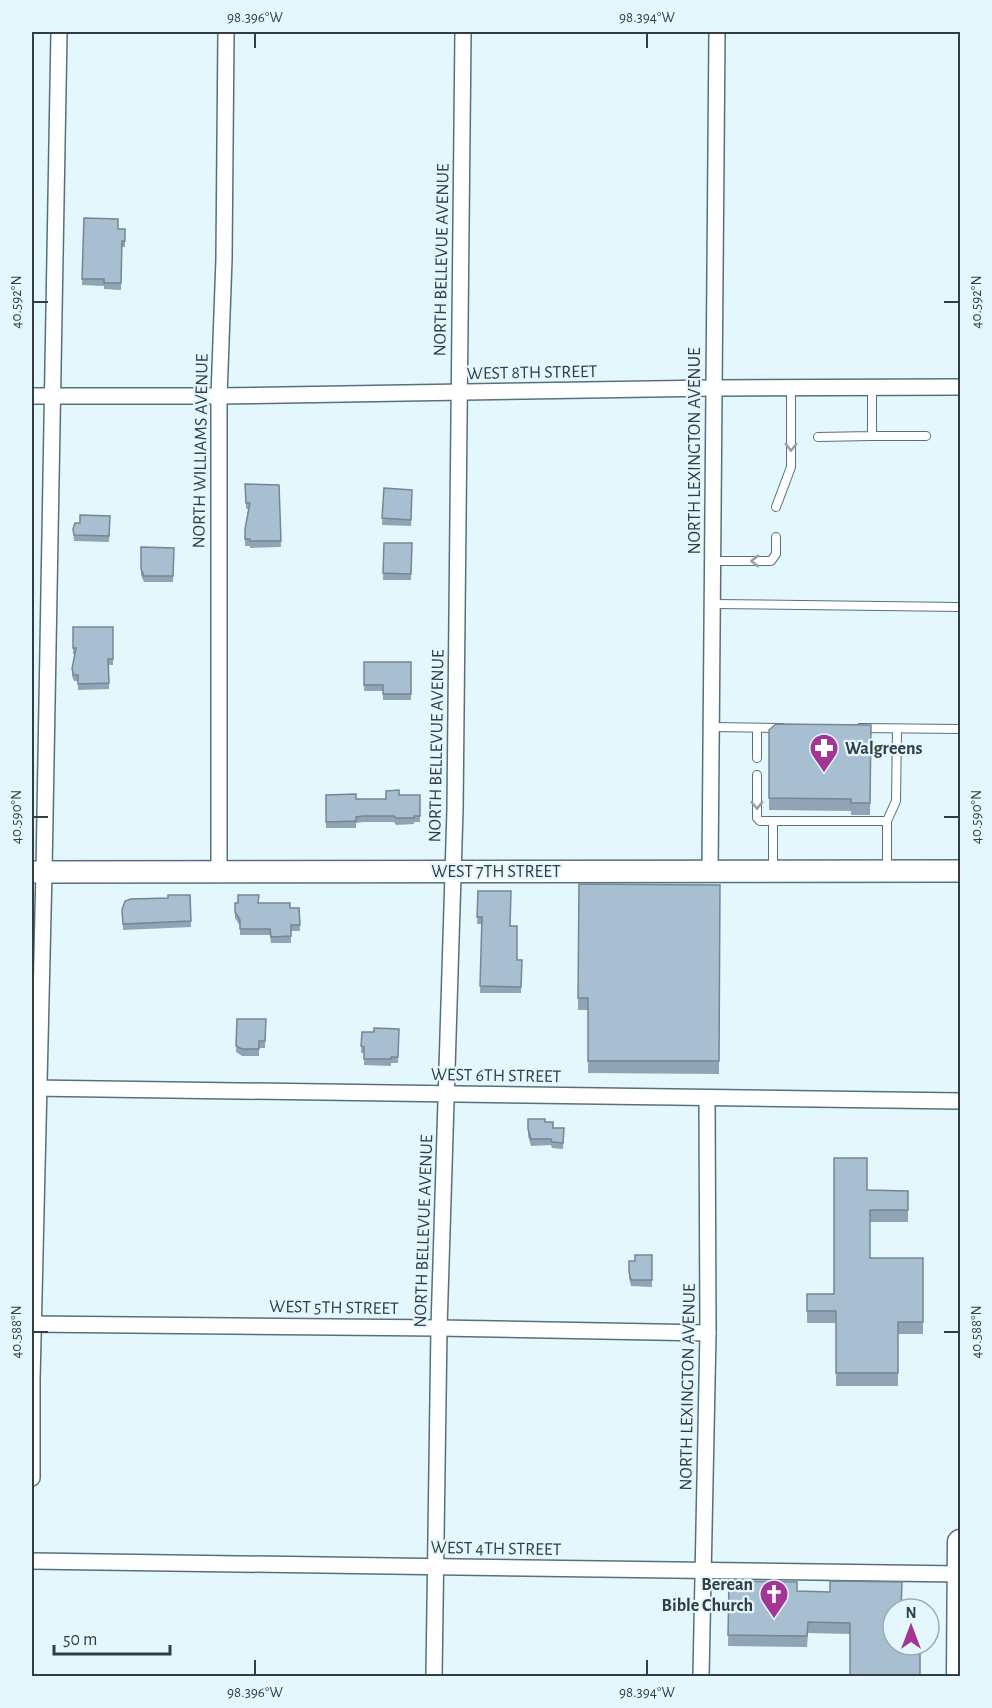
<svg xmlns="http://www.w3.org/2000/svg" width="992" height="1708" font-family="'Alegreya Sans',sans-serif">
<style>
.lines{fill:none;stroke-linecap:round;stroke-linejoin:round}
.service-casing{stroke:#55727c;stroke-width:10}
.minor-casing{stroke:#55727c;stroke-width:18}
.secondary-casing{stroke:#55727c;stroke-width:24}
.trunk-casing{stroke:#55727c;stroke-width:27}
.service{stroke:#fff;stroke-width:8}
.minor{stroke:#fff;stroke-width:15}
.secondary{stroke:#fff;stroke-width:21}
.trunk{stroke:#fff;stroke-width:24}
.wall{fill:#90a4b5}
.building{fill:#a8bfd2;stroke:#768693;stroke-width:1.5}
.oneway{stroke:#989ea1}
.ticks{fill:none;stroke:#323e43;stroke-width:2}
.labels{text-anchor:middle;stroke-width:4.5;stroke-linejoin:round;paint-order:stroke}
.street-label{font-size:18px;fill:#323e43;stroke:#e3f7fd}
.poi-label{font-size:18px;font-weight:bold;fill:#323e43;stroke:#e3f7fd;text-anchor:start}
.neatline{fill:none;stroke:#323e43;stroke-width:2}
.ticks-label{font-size:15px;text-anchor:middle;fill:#323e43}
</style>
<rect width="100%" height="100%" fill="#e3f7fd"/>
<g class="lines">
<!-- service casing -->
<g class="service-casing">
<g id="service">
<polyline points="872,436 926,436"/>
<polyline points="818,437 872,436 872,387"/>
<polyline points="776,507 791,467 791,388"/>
<polyline points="713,561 771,561 776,554 776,537"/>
<polyline points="713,604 960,607"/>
<polyline points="712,727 782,728"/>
<polyline points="757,728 757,758"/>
<polyline points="860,728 960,729"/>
<polyline points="757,775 757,818 760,821 773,821"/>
<polyline points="887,821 896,801 897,730"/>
<polyline points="773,869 773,821 887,821 887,868"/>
</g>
</g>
<!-- minor casing -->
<g class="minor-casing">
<g id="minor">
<polyline points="32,396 219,396 714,388 960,387"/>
<polyline points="219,871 219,396 224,259 226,32"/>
<polyline points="710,871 717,32"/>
<polyline points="32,1088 960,1101"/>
<polyline points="32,1324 439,1328 708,1333"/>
<polyline points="32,1478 32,1380 44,871 59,32"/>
<polyline points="32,1561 960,1574"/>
<polyline points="434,1676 439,1328 455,810 463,32"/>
<polyline points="701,1676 708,1333 707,1098"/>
</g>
</g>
<!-- secondary casing -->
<g class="secondary-casing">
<polyline id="secondary" points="32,872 960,871"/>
</g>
<!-- trunk casing -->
<g class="trunk-casing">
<polyline id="trunk" points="959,1676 960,1542"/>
</g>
<!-- service -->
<use href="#service" class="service"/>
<!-- minor -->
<use href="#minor" class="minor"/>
<!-- secondary -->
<use href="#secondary" class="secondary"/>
<!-- trunk -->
<use href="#trunk" class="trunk"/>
</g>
<!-- wall -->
<g class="wall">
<polygon points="84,218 118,229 125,229 125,247 122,247 121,290 104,289 104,286 82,285"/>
<polygon points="245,484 279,485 281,547 250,548 250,546 245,546 245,529 248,509 246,509"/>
<polygon points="384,488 412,490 411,526 382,525"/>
<polygon points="110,516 109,542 74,541 73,529 80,523"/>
<polygon points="384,543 412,543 411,580 383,580"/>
<polygon points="141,547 174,548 173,582 144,582 141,575"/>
<polygon points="73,627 113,627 113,665 109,665 109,689 78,690 78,681 74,681 72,676 72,669 75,654 73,654"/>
<polygon points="364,662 411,662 411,700 383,700 383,691 364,691"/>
<polygon points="871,725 870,815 851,815 851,811 769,810 769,730"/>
<polygon points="326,795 356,799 386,799 399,795 420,795 420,822 414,822 414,824 396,825 394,822 363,822 356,823 356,828 326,828"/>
<polygon points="579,884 720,885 719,1074 588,1073 588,1010 578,1010"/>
<polygon points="478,891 510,926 517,960 522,960 521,993 480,993 482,924 477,924"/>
<polygon points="190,895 191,927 123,930 122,910 168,898"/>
<polygon points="235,903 259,903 290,908 299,908 300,931 291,931 291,943 271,943 270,935 240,935 240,926 235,918"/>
<polygon points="237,1019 266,1019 265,1048 259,1048 259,1056 242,1056 236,1052"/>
<polygon points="399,1029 398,1063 391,1063 391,1066 364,1065 364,1053 361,1053 362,1032 374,1032"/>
<polygon points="528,1119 545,1122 553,1128 564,1128 563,1149 552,1148 551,1145 531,1146 528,1136"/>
<polygon points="867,1190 908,1191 908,1222 870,1222 870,1258 923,1258 923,1334 898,1334 898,1386 836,1386 836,1323 807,1323 807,1294 834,1294"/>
<polygon points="652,1255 652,1287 631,1286 629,1278 629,1261 635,1261"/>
<polygon points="729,1581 797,1591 830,1592 902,1582 850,1634 808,1633 807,1647 728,1646"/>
</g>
<!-- building -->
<g class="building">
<polygon points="84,218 118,219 118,229 125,229 125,241 122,241 121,283 104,283 104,279 82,279"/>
<polygon points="245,484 279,485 281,541 250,541 250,539 245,539 245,529 250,503 246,503"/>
<polygon points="384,488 412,490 411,520 382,518"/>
<polygon points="80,515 110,516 109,536 74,535 73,529 75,523 80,523"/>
<polygon points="384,543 412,543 411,574 383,573"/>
<polygon points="141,547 174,548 173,576 144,576 141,569"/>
<polygon points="73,627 113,627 113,659 108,659 109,683 78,684 78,675 74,675 72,669 76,648 73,648"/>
<polygon points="364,662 411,662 411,694 383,694 383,685 364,685"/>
<polygon points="776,724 871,725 870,803 851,803 851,799 769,798 769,730"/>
<polygon points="399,790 399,795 420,795 420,816 414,816 414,818 396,818 394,816 363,816 356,817 356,821 326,822 326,795 356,794 356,799 386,799 386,791"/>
<polygon points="579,884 720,885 719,1061 588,1061 588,998 578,998"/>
<polygon points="478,891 511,891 510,926 517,926 517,960 522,960 521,987 480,986 482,917 477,917"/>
<polygon points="168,895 190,895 191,921 123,924 122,910 125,901 131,899 168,898"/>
<polygon points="238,895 259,895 258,903 290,903 290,908 299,908 300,925 291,925 291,936 271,937 270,929 240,929 240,920 235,912 235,903 238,903"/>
<polygon points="237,1019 266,1019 265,1041 259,1041 259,1049 242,1049 236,1046"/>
<polygon points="374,1028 399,1029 398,1057 391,1057 391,1059 364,1059 364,1047 361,1046 362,1032 374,1032"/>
<polygon points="528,1119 545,1119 545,1122 553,1122 553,1128 564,1128 563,1143 552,1142 551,1139 531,1139 528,1129"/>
<polygon points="834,1158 867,1158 867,1190 908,1191 908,1210 870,1210 870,1258 923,1258 923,1322 898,1322 898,1373 836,1373 836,1311 807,1311 807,1294 834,1294"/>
<polygon points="635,1255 652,1255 652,1280 631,1280 629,1272 629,1261 635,1261"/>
<polygon points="729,1581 797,1582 797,1591 830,1592 830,1581 902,1582 901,1609 893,1609 893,1645 920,1645 920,1677 850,1677 850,1623 808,1622 807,1636 728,1635"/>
</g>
<!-- one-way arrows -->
<defs><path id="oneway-chevron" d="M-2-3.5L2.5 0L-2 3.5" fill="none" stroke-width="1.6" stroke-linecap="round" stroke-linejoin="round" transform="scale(1.5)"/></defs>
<g class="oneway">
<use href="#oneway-chevron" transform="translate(791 447) rotate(91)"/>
<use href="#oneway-chevron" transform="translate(755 561) rotate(180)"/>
<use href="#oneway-chevron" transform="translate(757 805) rotate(90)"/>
</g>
<!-- ticks -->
<path class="ticks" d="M255,33V48M647,33V48M33,302H48M944,302H959M33,817H48M944,817H959M33,1332H48M944,1332H959M255,1660V1675M647,1660V1675"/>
<!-- icons -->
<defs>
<g id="pharmacy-pin" transform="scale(1.5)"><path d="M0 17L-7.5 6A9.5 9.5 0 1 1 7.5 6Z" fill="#a33695" stroke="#e3f7fd"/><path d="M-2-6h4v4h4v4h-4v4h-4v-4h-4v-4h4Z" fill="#fff"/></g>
<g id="church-pin" transform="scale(1.5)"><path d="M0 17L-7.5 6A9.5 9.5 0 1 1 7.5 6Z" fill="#a33695" stroke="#e3f7fd"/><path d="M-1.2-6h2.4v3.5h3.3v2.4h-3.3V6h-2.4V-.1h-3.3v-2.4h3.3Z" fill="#fff"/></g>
</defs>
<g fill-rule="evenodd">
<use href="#pharmacy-pin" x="824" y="748"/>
<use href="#church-pin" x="774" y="1594"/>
</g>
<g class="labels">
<!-- street labels -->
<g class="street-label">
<text transform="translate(441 260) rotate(-89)" y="6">NORTH BELLEVUE AVENUE</text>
<text transform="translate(532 372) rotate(-1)" y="6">WEST 8TH STREET</text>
<text transform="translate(200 451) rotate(-89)" y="6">NORTH WILLIAMS AVENUE</text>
<text transform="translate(694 451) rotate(-90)" y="6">NORTH LEXINGTON AVENUE</text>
<text transform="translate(436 746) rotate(-89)" y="6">NORTH BELLEVUE AVENUE</text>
<text x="496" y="877">WEST 7TH STREET</text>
<text transform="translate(496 1075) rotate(1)" y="6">WEST 6TH STREET</text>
<text transform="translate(423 1231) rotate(-88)" y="6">NORTH BELLEVUE AVENUE</text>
<text transform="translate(334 1307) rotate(1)" y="6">WEST 5TH STREET</text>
<text transform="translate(687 1387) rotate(-89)" y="6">NORTH LEXINGTON AVENUE</text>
<text transform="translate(496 1548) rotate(1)" y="6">WEST 4TH STREET</text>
</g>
<!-- poi labels -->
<g class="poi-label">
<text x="845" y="754">Walgreens</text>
<text x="753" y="1590" text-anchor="end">Berean<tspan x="753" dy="21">Bible Church</tspan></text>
</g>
</g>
<!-- border -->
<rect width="992" height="1708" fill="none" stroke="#e3f7fd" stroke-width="66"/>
<!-- north arrow -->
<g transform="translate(911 1627)"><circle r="28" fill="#e3f7fd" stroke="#9cadb3" stroke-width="1.5"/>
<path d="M0-4.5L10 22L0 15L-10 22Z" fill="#a33695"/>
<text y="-9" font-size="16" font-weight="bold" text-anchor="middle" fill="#323e43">N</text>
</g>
<!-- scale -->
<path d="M54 1645v9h116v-9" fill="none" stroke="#323e43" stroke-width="3"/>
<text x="63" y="1645" font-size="18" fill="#323e43" stroke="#e3f7fd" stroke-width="4.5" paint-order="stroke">50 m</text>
<rect x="33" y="33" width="926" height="1642" class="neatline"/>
<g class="ticks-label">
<text x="255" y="22">98.396°W</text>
<text x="647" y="22">98.394°W</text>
<text transform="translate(16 302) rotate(-90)" y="5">40.592°N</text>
<text transform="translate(976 302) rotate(-90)" y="5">40.592°N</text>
<text transform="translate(16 817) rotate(-90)" y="5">40.590°N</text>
<text transform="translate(976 817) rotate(-90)" y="5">40.590°N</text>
<text transform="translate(16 1332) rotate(-90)" y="5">40.588°N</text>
<text transform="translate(976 1332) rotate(-90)" y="5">40.588°N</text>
<text x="255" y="1697">98.396°W</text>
<text x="647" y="1697">98.394°W</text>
</g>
</svg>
